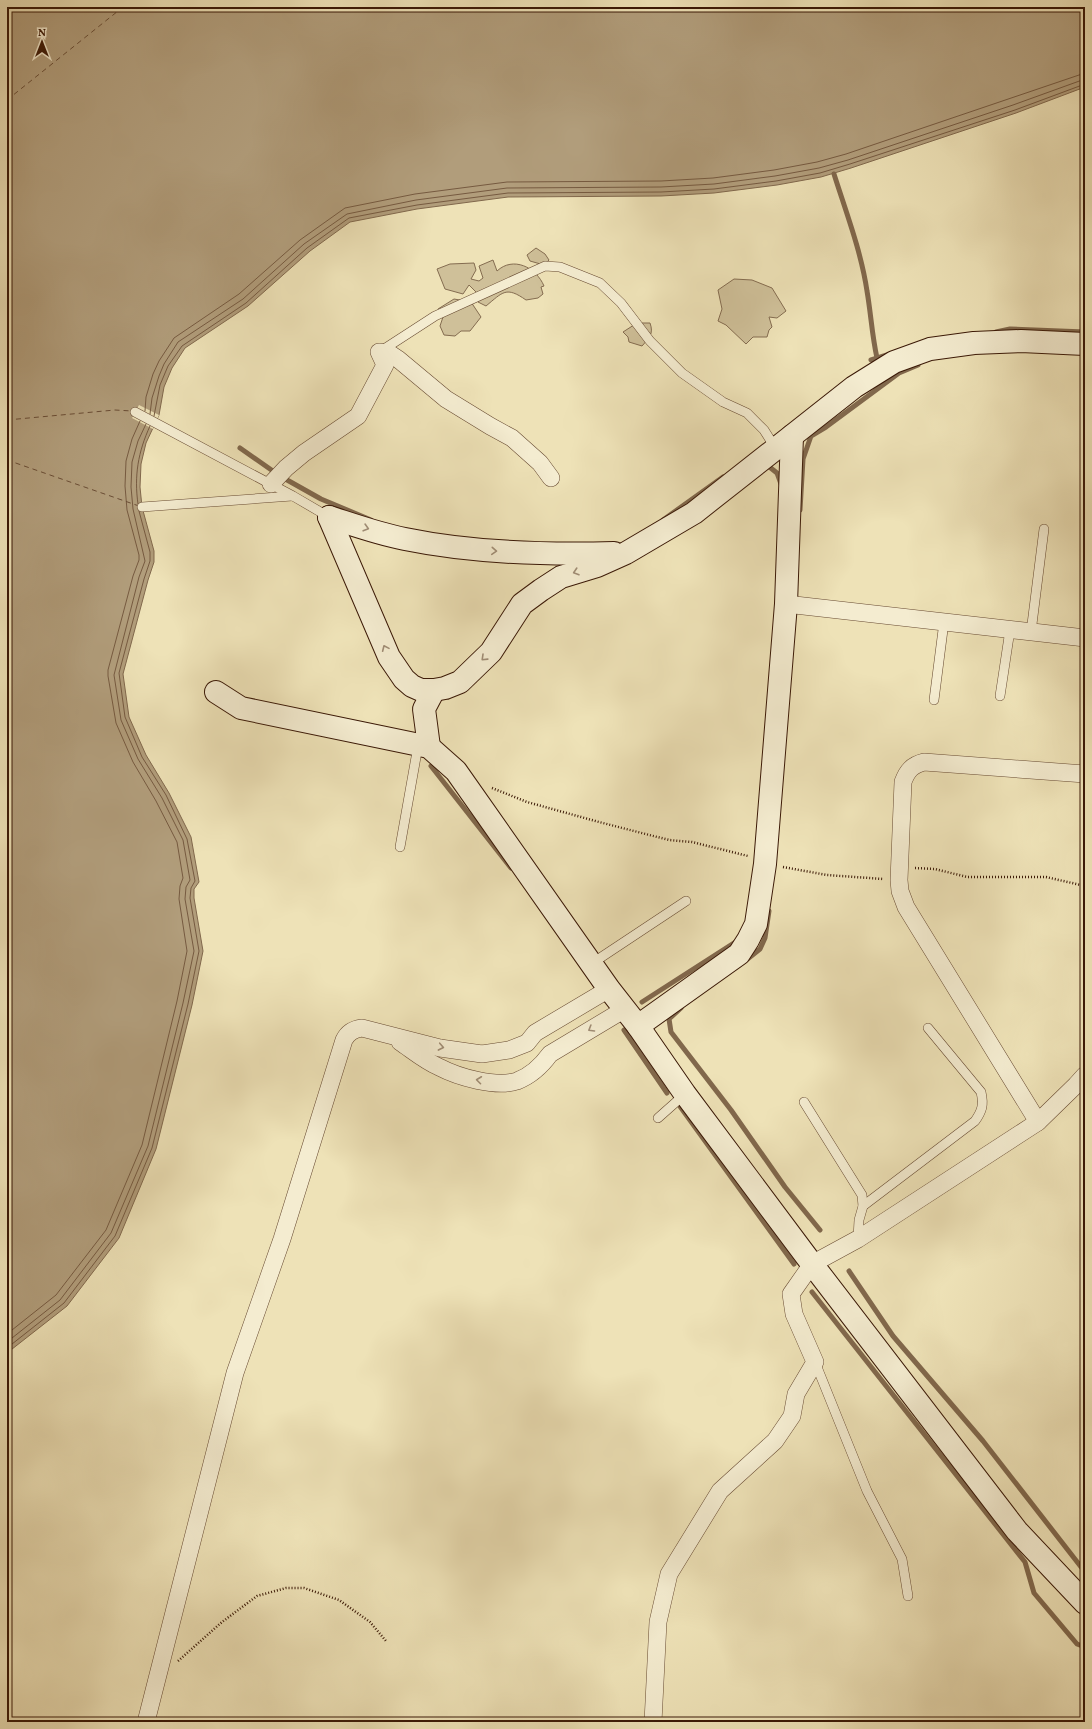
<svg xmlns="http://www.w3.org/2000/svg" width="1092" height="1729" font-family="Vollkorn,serif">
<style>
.green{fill:#cfc099;stroke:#846c50}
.water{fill:#b19d7b;stroke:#81684c}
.pier{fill:#eee2b7}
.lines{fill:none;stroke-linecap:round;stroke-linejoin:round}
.shore{stroke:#765a40;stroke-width:1}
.stream{stroke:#81684c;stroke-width:5}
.ferry{stroke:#6a4d35;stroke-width:1;stroke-dasharray:5 4;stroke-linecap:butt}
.lane-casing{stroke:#674a32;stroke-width:10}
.street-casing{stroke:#674a32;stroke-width:18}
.secondary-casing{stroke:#3a1806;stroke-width:24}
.path{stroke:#3a1806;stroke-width:2.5;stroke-dasharray:1 2;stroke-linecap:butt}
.lane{stroke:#f4ecd0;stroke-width:9}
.street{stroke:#f4ecd0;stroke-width:17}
.secondary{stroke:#f4ecd0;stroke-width:22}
.oneway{stroke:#a08d75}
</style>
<rect width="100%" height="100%" fill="#eee2b7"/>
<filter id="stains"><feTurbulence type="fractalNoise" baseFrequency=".005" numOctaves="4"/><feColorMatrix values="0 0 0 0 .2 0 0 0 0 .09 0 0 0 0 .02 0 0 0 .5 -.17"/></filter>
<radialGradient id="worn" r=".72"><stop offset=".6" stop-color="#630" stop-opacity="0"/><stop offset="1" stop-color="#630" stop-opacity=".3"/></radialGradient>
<!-- green -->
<g class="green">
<polygon points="536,248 545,254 549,260 544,265 530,261 527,255"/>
<path d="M493,260L497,271C513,256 536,267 544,286L541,287L543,294L538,298L526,300C506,286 503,292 486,306L478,302L477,293L469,285L463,294L445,289L437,269L450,264L474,263L476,270L471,279L479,281L483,278L479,266Z"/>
<polygon points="734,279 752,280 772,288 786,311 777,318 769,317 772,327 769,330 767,337 753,337 746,344 726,325 718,321 722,309 718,290"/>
<polygon points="454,299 471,302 481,317 470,331 461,331 455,336 444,335 440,326 443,317 438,309"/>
<path d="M637,323H650C654,334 649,338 642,346L629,342L628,337L623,332Z"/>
</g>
<!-- water -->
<polygon class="water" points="7,7 1085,7 1085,87 1016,113 851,168 821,177 777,185 714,193 661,196 508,197 417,209 350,222 310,251 248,306 185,348 172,368 164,387 159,415 146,443 141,464 140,487 142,507 154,551 154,562 148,580 123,674 129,717 146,755 169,793 191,837 199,882 194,889 194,898 203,951 192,1005 156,1149 119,1238 67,1306 7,1353"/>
<!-- pier -->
<polygon class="pier" points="139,405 159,415 153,429 132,418"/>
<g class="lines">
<!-- shore -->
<g class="shore">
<polyline points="145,411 146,397 153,374 159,361 174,338 239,294 300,240 345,208 415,194 507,182 661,181 713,178 774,170 817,162 846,154 1085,73"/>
<polyline points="150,414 152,398 159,376 164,364 178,342 243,299 304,244 347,214 416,200 507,188 661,187 714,184 775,176 819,168 848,160 1013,105 1085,79"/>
<polyline points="154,416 160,385 168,366 182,346 246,303 307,248 349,218 417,205 508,193 661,192 714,189 776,181 820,173 850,164 1015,110 1085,84"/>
<path d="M138,504C134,476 138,452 150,426"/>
<polyline points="7,1334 56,1295 106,1230 142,1145 177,1001 187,951 179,899 180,886 183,878 177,842 156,801 133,762 116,723 108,676 108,670 133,576 139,560 139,555 127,510 125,486 126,461 132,439 140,421"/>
<polyline points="7,1342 60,1300 111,1233 148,1146 183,1003 194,951 185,899 186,887 190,880 183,840 162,798 138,759 121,720 114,675 139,577 145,561 133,509 131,487 132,462 138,441 146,424"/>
<polyline points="7,1348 64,1303 115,1236 152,1148 188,1004 199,951 190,898 191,888 195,881 187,839 166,795 142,757 125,717 119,673 144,579 150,561 150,552 139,511"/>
</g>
<!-- stream -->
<g class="stream">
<path d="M834,174C846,212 861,251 867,291C871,314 872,336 877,358"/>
<polyline points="996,332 1010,329 1085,332"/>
<polyline points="871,360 887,355"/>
<polyline points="240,448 280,476 321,499 371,520"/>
<polyline points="767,465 777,473 781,484"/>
<polyline points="800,510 803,459 811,436 826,427 899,373 918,365"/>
<polyline points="663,520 723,477"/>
<polyline points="431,766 511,868"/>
<polyline points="745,961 760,949 765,938 769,911"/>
<polyline points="642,1002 737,941"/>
<polyline points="681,1008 669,1019 671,1032 731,1110 785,1187 820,1230"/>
<polyline points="624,1030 667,1093"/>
<polyline points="679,1105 794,1264"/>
<polyline points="849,1271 893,1336 983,1441 1085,1572"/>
<polyline points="812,1292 1025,1562 1034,1593 1077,1644 1085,1647"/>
</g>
<!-- ferry -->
<g class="ferry">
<polyline points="7,100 123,7"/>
<polyline points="7,420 115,410 132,411"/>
<polyline points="7,460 139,506"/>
</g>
<!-- lane casing -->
<g class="lane-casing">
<g id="lane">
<polyline points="381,351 435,316 545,266 560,267 600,283 621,303 650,341 682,373 723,402 747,413 764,430 774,446"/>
<polyline points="135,412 293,496 329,517"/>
<polyline points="142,507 292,496"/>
<polyline points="1031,632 1044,529"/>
<polyline points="1000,696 1010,630"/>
<polyline points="934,700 944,622"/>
<polyline points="400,847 418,746"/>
<polyline points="591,964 686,901"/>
<polyline points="804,1102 862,1195 863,1206 859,1220 858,1239"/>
<polyline points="658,1118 685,1094"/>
<path d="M863,1206L975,1121C982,1111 984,1105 981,1092L928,1028"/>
<polyline points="815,1362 867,1491 902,1559 908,1596"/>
</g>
</g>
<!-- street casing -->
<g class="street-casing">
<g id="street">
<polyline points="271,484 286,468 304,453 358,416 385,365 379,352 389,353 398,359 446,399 490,426 512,438 540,463 551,478"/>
<polyline points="786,604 1085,638"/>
<path d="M400,1042C412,1050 425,1061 439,1067C458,1077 496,1088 517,1081C530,1076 542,1065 550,1054L625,1009"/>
<path d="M1038,1122L906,907L900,891L899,880L903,782C907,771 912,765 924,762L1085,774"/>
<path d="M146,1722L235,1373L282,1239L344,1040C348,1032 354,1029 362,1028L440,1048L482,1054L509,1050L527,1043L535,1033L609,989"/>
<polyline points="653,1722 658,1622 669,1574 720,1491 775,1441 792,1416 796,1394 815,1362 794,1314 791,1294 812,1264 858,1239 1038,1122 1076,1085 1085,1075"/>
</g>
</g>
<!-- secondary casing -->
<g class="secondary-casing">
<g id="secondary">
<polyline points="329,517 389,657 404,679 412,686 421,690 434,690 445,688 460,682 491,652 522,604 541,590 561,577 597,566 626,553 694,513 854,387 894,362 930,349 974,343 1021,341 1085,344"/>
<path d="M329,517C354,525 379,534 405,539C473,553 544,555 614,553"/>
<polyline points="216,692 241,708 429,747 456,771 609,989 638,1026 685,1094 812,1264 1017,1531 1085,1603"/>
<polyline points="429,747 424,709 434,690"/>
<polyline points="638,1026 739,954 748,940 756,924 765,864 786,604 792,436"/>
</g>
</g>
<!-- path -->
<g class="path">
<polyline points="492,788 527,802 599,822 669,840 692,842 748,856"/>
<polyline points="783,867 827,875 883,879"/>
<polyline points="915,868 935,869 967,877 1046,877 1085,886"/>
<polyline points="178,1661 222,1622 257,1596 286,1588 304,1588 339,1600 370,1622 386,1641"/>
</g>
<!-- lane -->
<use href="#lane" class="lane"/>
<!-- street -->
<use href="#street" class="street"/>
<!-- secondary -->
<use href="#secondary" class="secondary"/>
</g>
<!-- one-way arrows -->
<defs><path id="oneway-chevron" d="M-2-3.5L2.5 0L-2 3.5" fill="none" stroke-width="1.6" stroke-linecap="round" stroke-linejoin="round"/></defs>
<g class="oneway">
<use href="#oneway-chevron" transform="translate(366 528) rotate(16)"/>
<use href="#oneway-chevron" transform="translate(494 551) rotate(4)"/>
<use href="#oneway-chevron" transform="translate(576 572) rotate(162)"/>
<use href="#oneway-chevron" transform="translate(385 648) rotate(-114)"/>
<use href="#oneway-chevron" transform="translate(484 658) rotate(136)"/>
<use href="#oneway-chevron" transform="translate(591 1029) rotate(149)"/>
<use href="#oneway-chevron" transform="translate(441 1047) rotate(11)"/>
<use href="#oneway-chevron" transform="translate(479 1080) rotate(-173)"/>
</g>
<!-- margin -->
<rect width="1092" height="1729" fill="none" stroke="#eee2b7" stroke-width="24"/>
<rect x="8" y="8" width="1076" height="1713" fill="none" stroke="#3a1806" stroke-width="2"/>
<rect x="12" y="12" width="1068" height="1705" fill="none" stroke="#3a1806"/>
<!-- north arrow -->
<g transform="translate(42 42)" stroke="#f4ecd0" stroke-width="3" paint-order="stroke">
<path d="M0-3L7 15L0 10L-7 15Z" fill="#3a1806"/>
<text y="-6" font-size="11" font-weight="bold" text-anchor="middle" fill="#3a1806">N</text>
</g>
<rect width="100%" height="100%" filter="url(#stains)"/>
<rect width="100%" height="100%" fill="url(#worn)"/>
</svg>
